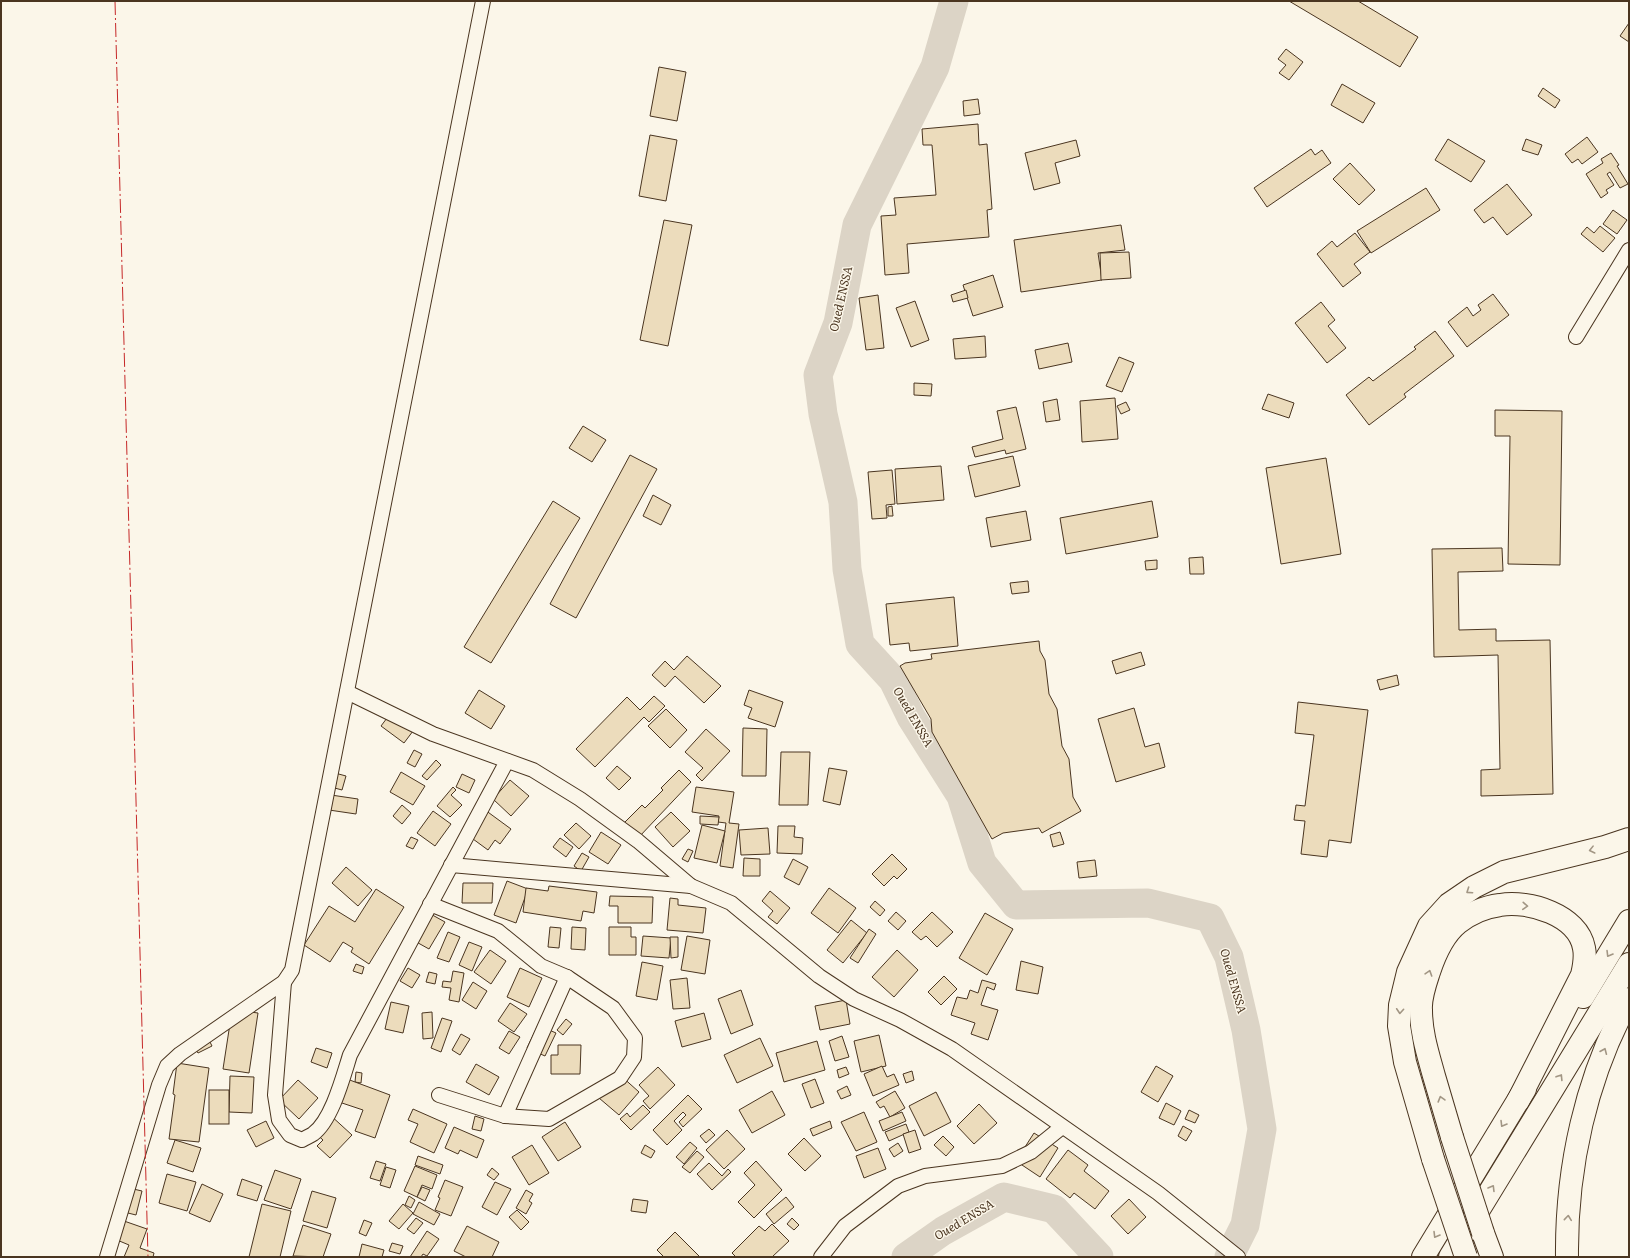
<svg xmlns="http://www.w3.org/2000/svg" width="1630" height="1258" font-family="Literata,serif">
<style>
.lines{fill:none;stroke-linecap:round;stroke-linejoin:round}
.river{stroke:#dcd4c6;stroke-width:29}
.building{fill:#ecdcbc;stroke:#4a3520}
.street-casing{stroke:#4a3520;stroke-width:16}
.highway-casing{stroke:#4a3520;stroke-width:24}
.street{stroke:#fbf6e9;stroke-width:14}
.highway{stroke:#fbf6e9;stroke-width:22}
.highway-bridge-casing{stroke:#4a3520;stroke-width:24;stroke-linecap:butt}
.highway-bridge{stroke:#fbf6e9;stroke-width:22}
.power{stroke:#c62828;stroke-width:1;stroke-dasharray:14 3 2 3;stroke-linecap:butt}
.oneway{stroke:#a29684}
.labels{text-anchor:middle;stroke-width:3;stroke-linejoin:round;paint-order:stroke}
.water-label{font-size:12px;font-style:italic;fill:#4a3520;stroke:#fbf6e9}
</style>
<rect width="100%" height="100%" fill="#fbf6e9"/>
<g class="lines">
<!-- river -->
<g class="river">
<polyline points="954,1 935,67 857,225 838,323 818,375 823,414 843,502 847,569 860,644 893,680 911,717 961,796 982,863 1016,905 1148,903 1210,918 1229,957 1246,1030 1262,1129 1245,1225 1229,1257"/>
<polyline points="906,1257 943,1231 1004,1197 1054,1209 1099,1257"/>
</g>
</g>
<!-- building -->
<g class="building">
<polygon points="1289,1 1358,1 1418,37 1400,67"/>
<polygon points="1629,23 1629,42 1620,36"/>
<polygon points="1286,49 1303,62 1289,80 1279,73 1286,65 1278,59"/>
<polygon points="659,67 686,72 677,121 650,116"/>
<polygon points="1342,84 1375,103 1363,123 1331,105"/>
<polygon points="1543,88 1560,100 1555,108 1538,96"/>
<polygon points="978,99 980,114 964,116 963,101"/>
<polygon points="978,124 979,145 987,144 992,209 987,210 989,237 907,244 909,273 885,275 881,216 896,215 894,198 936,195 932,145 923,145 922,129"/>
<polygon points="650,135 677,140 666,201 639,196"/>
<polygon points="1587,137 1598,152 1582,164 1578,159 1572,163 1565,154"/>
<polygon points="1448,139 1485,161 1471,182 1435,160"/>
<polygon points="1526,139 1542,145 1538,155 1522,150"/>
<polygon points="1076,140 1080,156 1055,163 1060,183 1034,190 1025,153"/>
<polygon points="1311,149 1315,155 1322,150 1331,163 1267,207 1254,188"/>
<polygon points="1611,153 1619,165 1617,166 1628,184 1620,188 1610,172 1607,174 1614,185 1606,190 1608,193 1601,198 1586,174 1603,163 1601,159"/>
<polygon points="1350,163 1375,190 1359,205 1333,179"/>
<polygon points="1507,184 1532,215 1507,235 1493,217 1484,223 1474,210"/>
<polygon points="1426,188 1440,210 1371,253 1357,231"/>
<polygon points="1613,210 1627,220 1617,234 1603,224"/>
<polygon points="664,220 692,225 668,346 640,340"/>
<polygon points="1121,225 1125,250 1098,253 1102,280 1021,292 1014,240"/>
<polygon points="1600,226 1615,238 1603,252 1581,234 1587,227 1594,233"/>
<polygon points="1355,233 1370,252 1354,264 1361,273 1343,287 1317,254 1332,241 1337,247"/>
<polygon points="1129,252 1131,278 1101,280 1100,253"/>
<polygon points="993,275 1003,307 973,316 963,285"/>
<polygon points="966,290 968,298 953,302 951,295"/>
<polygon points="1493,294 1509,315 1467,347 1448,322 1467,307 1473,316 1481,310 1478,305"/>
<polygon points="878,295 884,348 866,350 859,298"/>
<polygon points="915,301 929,340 911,347 896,308"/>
<polygon points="1321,302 1335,320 1328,326 1346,348 1327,363 1295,323"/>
<polygon points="1435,331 1454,356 1404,394 1406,397 1369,425 1346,395 1369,377 1373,381 1416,349 1414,347"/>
<polygon points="985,336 986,357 955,359 953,339"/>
<polygon points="1068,343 1072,362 1039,369 1035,350"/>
<polygon points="1119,357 1134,363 1122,392 1106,386"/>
<polygon points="914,383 932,384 931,396 914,395"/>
<polygon points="1268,394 1294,403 1289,418 1262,409"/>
<polygon points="1115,398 1118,439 1082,442 1080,401"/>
<polygon points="1057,399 1060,420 1046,422 1043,402"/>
<polygon points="1126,402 1130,410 1121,414 1117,406"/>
<polygon points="1016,407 1026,449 1006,454 1005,450 975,457 972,447 1003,439 997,411"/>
<polygon points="1495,410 1562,411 1560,565 1508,564 1510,436 1495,436"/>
<polygon points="583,426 606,440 592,462 569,448"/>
<polygon points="630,455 657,469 576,618 550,604"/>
<polygon points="1013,456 1020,486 975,497 968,466"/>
<polygon points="1326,458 1341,554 1281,564 1266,468"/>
<polygon points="941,466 944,500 897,504 895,469"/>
<polygon points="892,470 895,504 886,505 887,518 872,519 868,472"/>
<polygon points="653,495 671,505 661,525 643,516"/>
<polygon points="553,501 580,518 491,663 464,647"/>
<polygon points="1152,501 1158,537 1066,554 1060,518"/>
<polygon points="892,506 893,516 888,516 888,507"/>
<polygon points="1026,511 1031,540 991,547 986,518"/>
<polygon points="1502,548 1503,571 1458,572 1459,630 1496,629 1496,641 1550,640 1553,794 1481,796 1481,770 1500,769 1498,655 1434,657 1432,549"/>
<polygon points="1203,557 1204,574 1190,574 1189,558"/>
<polygon points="1157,560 1157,569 1146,570 1145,561"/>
<polygon points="1028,581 1029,592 1012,594 1010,583"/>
<polygon points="954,597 958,646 910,651 909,643 890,645 886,604"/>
<polygon points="1039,641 1040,651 1045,660 1049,694 1057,709 1062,746 1069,759 1073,797 1081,811 1042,833 1039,828 1003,833 992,839 932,732 931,719 900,666 905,663 932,659 931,654"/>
<polygon points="1141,652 1145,665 1116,674 1112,661"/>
<polygon points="687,656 721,686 704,703 675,676 665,687 652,675 665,661 674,670"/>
<polygon points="1397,675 1399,685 1380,690 1377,680"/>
<polygon points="479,690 505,706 491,729 465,713"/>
<polygon points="749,690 783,702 775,727 748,718 752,708 744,705"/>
<polygon points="654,696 665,706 649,722 644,717 595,767 576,749 627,697 640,710"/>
<polygon points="1298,702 1368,710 1351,843 1329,840 1327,857 1301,854 1305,821 1294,820 1296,805 1305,806 1314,735 1295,733"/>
<polygon points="1134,708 1145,747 1159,743 1165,767 1116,782 1098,719"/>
<polygon points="666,709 687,730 670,748 648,726"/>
<polygon points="390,714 413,731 404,743 381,726"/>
<polygon points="743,728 767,729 766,776 742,776"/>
<polygon points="706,729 730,751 702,781 696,775 703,768 685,752"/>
<polygon points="414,750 422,754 415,767 407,763"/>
<polygon points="781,752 810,752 808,805 779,805"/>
<polygon points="436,760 441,765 427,780 422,776"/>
<polygon points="617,766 631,778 619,790 606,778"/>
<polygon points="829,768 847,771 840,805 823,801"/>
<polygon points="679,770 691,782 639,837 624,823 642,805 645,808 663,790 661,788"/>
<polygon points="401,772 425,786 413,805 390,792"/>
<polygon points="335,773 346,776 342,790 331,787"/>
<polygon points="462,774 475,780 469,793 456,787"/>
<polygon points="510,780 529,796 511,816 493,799"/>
<polygon points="453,787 456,790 451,795 462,805 450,817 437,806"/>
<polygon points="696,787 734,792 729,823 739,824 733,868 720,866 726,823 718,822 719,816 692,812"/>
<polygon points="331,795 358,799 356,814 329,810"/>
<polygon points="402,805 411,813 402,824 393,816"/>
<polygon points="481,807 511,829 500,844 495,840 488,850 473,839"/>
<polygon points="433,811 451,824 435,846 417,833"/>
<polygon points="671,812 690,831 673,847 655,827"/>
<polygon points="700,816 719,817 718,825 700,824"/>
<polygon points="576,823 591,836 579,849 564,835"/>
<polygon points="702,825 725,831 717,863 694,858"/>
<polygon points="778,826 795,826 794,837 803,838 802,854 777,853"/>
<polygon points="768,828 770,854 741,855 739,830"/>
<polygon points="601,832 621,845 608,864 589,852"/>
<polygon points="1060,832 1064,844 1053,847 1050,835"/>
<polygon points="411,837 418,840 413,849 406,846"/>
<polygon points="560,838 573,847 566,857 553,847"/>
<polygon points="688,849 693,851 688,862 682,859"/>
<polygon points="582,853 589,857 581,871 574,866"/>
<polygon points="892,854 907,869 897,879 894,876 884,886 872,874"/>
<polygon points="744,858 760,859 760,876 743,876"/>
<polygon points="793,859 808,867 799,885 784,877"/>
<polygon points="1095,860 1097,876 1079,878 1077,862"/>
<polygon points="346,867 372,890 358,906 332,883"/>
<polygon points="507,881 528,889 516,923 494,915"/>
<polygon points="463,883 493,883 492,903 462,903"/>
<polygon points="549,886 597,892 594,913 583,911 581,921 523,912 526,888 548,891"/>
<polygon points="829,888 856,908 838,933 811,913"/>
<polygon points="376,889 404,907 369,964 351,952 353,948 343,942 330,962 304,945 329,906 355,922"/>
<polygon points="770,891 790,908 777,924 768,917 773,911 762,901"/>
<polygon points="610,896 653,897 652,923 618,923 618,906 609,906"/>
<polygon points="670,898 678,899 678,905 706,908 703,933 667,930"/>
<polygon points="875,901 885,910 880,916 870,907"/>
<polygon points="427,912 445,922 429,949 411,939"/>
<polygon points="896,912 906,921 898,930 888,921"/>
<polygon points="932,912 953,932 937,947 926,936 921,940 912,932"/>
<polygon points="985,913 1013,929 987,975 959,958"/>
<polygon points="851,920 867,933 843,963 827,950"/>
<polygon points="550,927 561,928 559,948 548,947"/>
<polygon points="572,927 586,928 585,950 571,949"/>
<polygon points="609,927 631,927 631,937 636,937 636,955 609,955"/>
<polygon points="869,929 876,934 858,963 850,958"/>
<polygon points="448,932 460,937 449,962 437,958"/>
<polygon points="643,936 671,938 669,958 641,956"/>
<polygon points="687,936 710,940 705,974 681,970"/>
<polygon points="670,937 678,937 678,957 671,958"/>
<polygon points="469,942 482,947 472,971 459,965"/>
<polygon points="490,950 506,961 491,984 474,972"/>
<polygon points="897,950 918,970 894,997 872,977"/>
<polygon points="1021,961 1043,967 1038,994 1016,990"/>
<polygon points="642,962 663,966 657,1000 636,996"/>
<polygon points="356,964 364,967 362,974 353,971"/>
<polygon points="408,968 420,975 412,988 400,981"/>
<polygon points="520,968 542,978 529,1007 507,997"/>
<polygon points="453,971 464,973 459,1002 449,1000 451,988 442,987 443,981 451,982"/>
<polygon points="429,972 437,974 435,984 426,982"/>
<polygon points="944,976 957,989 941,1005 928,992"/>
<polygon points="687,978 690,1008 673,1009 670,980"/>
<polygon points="982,980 996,984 994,990 987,987 981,1005 998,1010 988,1040 971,1034 975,1023 951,1015 957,997 967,999 970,990 978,993"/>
<polygon points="473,982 487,991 476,1009 462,1000"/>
<polygon points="741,990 753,1025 731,1034 718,999"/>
<polygon points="846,1000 850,1024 820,1030 815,1006"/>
<polygon points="391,1002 409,1006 403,1033 385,1029"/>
<polygon points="510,1003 527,1014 514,1032 498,1021"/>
<polygon points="243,1011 258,1013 249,1073 223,1069 231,1017"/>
<polygon points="432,1012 433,1038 423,1039 422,1013"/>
<polygon points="704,1013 711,1039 682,1047 675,1021"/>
<polygon points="442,1018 452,1021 441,1052 431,1048"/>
<polygon points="566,1019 572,1024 563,1035 557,1030"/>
<polygon points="538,1025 556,1033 545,1056 527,1048"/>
<polygon points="509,1031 520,1037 509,1054 499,1048"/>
<polygon points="461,1034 470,1039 460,1055 452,1050"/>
<polygon points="879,1035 886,1066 861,1072 854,1041"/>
<polygon points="207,1036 212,1046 198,1053 192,1044"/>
<polygon points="842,1036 849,1057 835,1061 829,1041"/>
<polygon points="760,1038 773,1066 737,1083 724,1055"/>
<polygon points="817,1041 825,1070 784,1082 776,1053"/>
<polygon points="558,1045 581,1045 580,1074 551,1074 551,1055 558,1055"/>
<polygon points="316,1048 332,1053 327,1068 311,1062"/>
<polygon points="177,1063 209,1068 199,1142 169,1139 175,1095 173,1094"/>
<polygon points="476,1064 499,1077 489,1095 466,1082"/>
<polygon points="882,1066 887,1077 894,1074 899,1085 873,1096 864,1074"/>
<polygon points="1156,1066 1173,1076 1158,1102 1141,1092"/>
<polygon points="658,1067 675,1085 650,1109 643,1101 649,1096 639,1085"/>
<polygon points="846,1067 849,1074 839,1078 837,1070"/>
<polygon points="912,1071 914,1080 906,1083 903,1074"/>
<polygon points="356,1072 362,1073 361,1083 355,1082"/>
<polygon points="620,1075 639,1092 619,1115 599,1098"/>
<polygon points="230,1076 254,1077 252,1113 229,1112"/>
<polygon points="347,1079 390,1095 375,1138 355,1131 363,1110 339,1102"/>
<polygon points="815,1079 824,1103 811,1108 802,1084"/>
<polygon points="298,1080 318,1098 299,1119 279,1100"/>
<polygon points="847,1086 851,1095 841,1099 837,1091"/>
<rect x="209" y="1090" width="20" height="34"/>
<polygon points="772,1091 785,1115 752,1133 739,1110"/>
<polygon points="895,1091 905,1108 890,1117 884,1106 880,1108 876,1102"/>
<polygon points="936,1092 951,1122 924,1136 909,1106"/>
<polygon points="688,1095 702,1109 683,1127 679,1122 686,1115 683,1112 674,1121 682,1130 667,1145 653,1130"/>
<polygon points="1166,1103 1181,1111 1174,1125 1159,1118"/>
<polygon points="979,1104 997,1123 974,1144 957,1126"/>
<polygon points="643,1105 650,1112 631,1130 620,1119 627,1113 630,1117"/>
<polygon points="413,1109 447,1124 434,1153 410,1142 418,1124 408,1120"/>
<polygon points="1189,1110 1199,1115 1195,1123 1185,1119"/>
<polygon points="864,1112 877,1142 856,1151 841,1122"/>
<polygon points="902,1112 906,1121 883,1131 879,1121"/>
<polygon points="329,1114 352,1135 330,1158 317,1146 323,1140 313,1131"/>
<polygon points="475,1116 484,1119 481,1131 472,1129"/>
<polygon points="266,1121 274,1138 256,1147 247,1130"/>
<polygon points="830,1121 832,1128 813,1136 810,1129"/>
<polygon points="565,1122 581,1147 558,1161 542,1137"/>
<polygon points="906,1124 909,1132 889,1141 885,1132"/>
<polygon points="1183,1126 1192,1131 1186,1141 1178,1136"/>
<polygon points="454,1127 484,1140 477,1158 460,1150 458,1154 445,1148"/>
<polygon points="709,1129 715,1135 706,1143 700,1136"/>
<polygon points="727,1130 745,1149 724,1169 706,1150"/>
<polygon points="915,1130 921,1149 909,1153 903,1134"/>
<polygon points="1034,1133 1058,1148 1040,1177 1016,1161"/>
<polygon points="943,1136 954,1147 946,1156 934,1145"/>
<polygon points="804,1138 821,1156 805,1171 788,1154"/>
<polygon points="175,1140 201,1148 193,1172 167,1163"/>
<polygon points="690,1142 697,1148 684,1164 676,1157"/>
<polygon points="898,1143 903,1151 894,1157 889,1149"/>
<polygon points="532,1145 549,1173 529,1185 512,1157"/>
<polygon points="645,1145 655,1151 651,1158 641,1153"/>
<polygon points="878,1148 886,1169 864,1178 856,1156"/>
<polygon points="1068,1150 1088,1165 1084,1171 1109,1191 1095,1209 1074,1193 1070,1198 1046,1179"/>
<polygon points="697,1151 704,1157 690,1173 682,1167"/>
<polygon points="418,1156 443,1165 440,1174 415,1165"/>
<polygon points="376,1161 386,1164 380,1181 370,1178"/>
<polygon points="756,1161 782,1190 754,1218 738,1202 755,1185 744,1173"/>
<polygon points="709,1163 722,1176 728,1169 731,1172 712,1190 697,1174"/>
<polygon points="415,1166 437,1175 432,1189 422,1185 417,1197 404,1191"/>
<polygon points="386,1167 396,1170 390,1188 380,1185"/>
<polygon points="492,1168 499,1174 494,1180 487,1175"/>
<polygon points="275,1170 301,1179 291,1209 264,1200"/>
<polygon points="167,1174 196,1182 187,1211 159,1203"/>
<polygon points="242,1179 262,1186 257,1201 237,1195"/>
<polygon points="445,1180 463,1187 451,1216 435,1210 440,1198 438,1197"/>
<polygon points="495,1182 511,1189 497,1215 482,1207"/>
<polygon points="202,1184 223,1194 210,1222 189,1213"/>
<polygon points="422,1187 430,1190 425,1201 417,1197"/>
<polygon points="129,1188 142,1191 136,1215 124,1212"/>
<polygon points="526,1190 533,1194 529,1201 532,1203 526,1214 516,1208"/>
<polygon points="312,1191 336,1198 327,1228 303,1221"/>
<polygon points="409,1196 415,1200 411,1208 405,1205"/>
<polygon points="786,1197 794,1207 774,1224 766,1214"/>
<polygon points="633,1199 648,1201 646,1213 631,1211"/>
<polygon points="1129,1199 1146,1217 1128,1234 1111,1216"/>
<polygon points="419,1202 440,1214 434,1225 413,1214"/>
<polygon points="262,1204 291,1211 280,1257 249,1257"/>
<polygon points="403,1204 413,1213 399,1229 389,1221"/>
<polygon points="517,1210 529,1222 521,1230 509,1217"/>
<polygon points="416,1218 423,1223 414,1234 407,1229"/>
<polygon points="792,1218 799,1225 794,1230 787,1224"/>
<polygon points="364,1220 372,1223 366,1236 359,1233"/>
<polygon points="124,1221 147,1229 140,1248 154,1253 153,1257 124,1257 129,1245 117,1240"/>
<polygon points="772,1224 789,1241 772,1257 736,1257 732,1253 759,1226 765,1231"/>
<polygon points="303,1225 331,1234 323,1257 293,1256"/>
<polygon points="467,1226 499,1242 492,1257 466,1257 454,1251"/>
<polygon points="427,1231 439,1239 427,1256 423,1254 421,1257 410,1257"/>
<polygon points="675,1232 700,1257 664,1257 657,1250"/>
<polygon points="392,1243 403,1246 400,1254 389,1251"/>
<polygon points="362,1244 384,1250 382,1257 359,1257"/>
</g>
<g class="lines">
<!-- street casing -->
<g class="street-casing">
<g id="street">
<polyline points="1576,337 1629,250"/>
<polyline points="347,692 433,734 533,770 580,799 638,841 691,886 731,903 819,976 854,999 900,1020 952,1049 1158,1193 1238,1257"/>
<polyline points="451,865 691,886"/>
<polyline points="430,904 498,931 541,966 567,977 613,1008 635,1038 634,1057 620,1078 549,1119 505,1116 439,1095"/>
<path d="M284,982L275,1095L279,1120L290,1135L302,1140C305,1138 310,1136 313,1134C332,1120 343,1077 350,1055L507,761"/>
<polyline points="505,1116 567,977"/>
<polyline points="107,1257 159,1085 167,1066 180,1054 284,982 292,970 483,1"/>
<polyline points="821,1257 845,1226 898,1186 925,1176 1002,1166 1031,1152 1062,1127"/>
</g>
</g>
<!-- highway casing -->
<g class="highway-casing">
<g id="highway">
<polyline points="1583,997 1629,921"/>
<path d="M1452,1137C1446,1116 1440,1096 1434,1076C1428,1054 1421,1033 1421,1010C1420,998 1425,984 1429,972C1435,954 1443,935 1458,923C1469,914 1485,907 1500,905C1529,900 1578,915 1584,948C1586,958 1584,966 1582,975L1518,1101"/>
<polyline points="1433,1159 1405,1062 1399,1026 1400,1005 1408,972 1429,926 1449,904 1474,887 1504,872 1605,847 1629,839"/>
<polyline points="1483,1233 1492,1257"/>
<polyline points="1423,1257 1525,1089"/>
<polyline points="1450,1257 1629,964"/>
<path d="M1567,1257C1566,1168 1586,1077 1629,999"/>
</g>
</g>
<!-- street -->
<use href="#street" class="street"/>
<!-- highway -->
<use href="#highway" class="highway"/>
<!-- highway-bridge casing -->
<g class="highway-bridge-casing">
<g id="highway-bridge">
<polyline points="1452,1137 1483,1233"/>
<polyline points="1433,1159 1466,1257"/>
</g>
</g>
<!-- highway-bridge -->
<use href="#highway-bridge" class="highway-bridge"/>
<!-- power -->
<polyline class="power" points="115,1 148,1257"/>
</g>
<!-- one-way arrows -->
<defs><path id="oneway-chevron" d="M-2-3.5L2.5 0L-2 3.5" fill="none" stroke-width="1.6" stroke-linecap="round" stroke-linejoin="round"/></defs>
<g class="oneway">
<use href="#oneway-chevron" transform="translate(1592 850) rotate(166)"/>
<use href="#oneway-chevron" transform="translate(1469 891) rotate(146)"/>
<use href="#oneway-chevron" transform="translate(1525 906) rotate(4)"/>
<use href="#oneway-chevron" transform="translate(1609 954) rotate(121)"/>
<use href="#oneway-chevron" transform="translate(1429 973) rotate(-72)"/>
<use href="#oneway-chevron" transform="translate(1400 1011) rotate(94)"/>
<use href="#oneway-chevron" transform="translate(1604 1051) rotate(-67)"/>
<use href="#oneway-chevron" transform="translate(1560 1077) rotate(-58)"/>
<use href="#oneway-chevron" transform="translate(1441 1099) rotate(-106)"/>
<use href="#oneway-chevron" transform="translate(1503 1124) rotate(121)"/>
<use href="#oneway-chevron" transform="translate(1492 1188) rotate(-59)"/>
<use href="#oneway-chevron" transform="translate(1568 1218) rotate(-84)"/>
<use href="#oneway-chevron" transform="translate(1436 1235) rotate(121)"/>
</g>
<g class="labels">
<!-- water labels -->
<g class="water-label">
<text transform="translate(841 299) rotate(-77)" y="4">Oued ENSSA</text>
<text transform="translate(913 717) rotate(60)" y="4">Oued ENSSA</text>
<text transform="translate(1233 981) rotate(74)" y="4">Oued ENSSA</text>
<text transform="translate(964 1220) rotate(-31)" y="4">Oued ENSSA</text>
</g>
</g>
<!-- border -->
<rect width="1630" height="1258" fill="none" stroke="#4a3520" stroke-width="4"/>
</svg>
